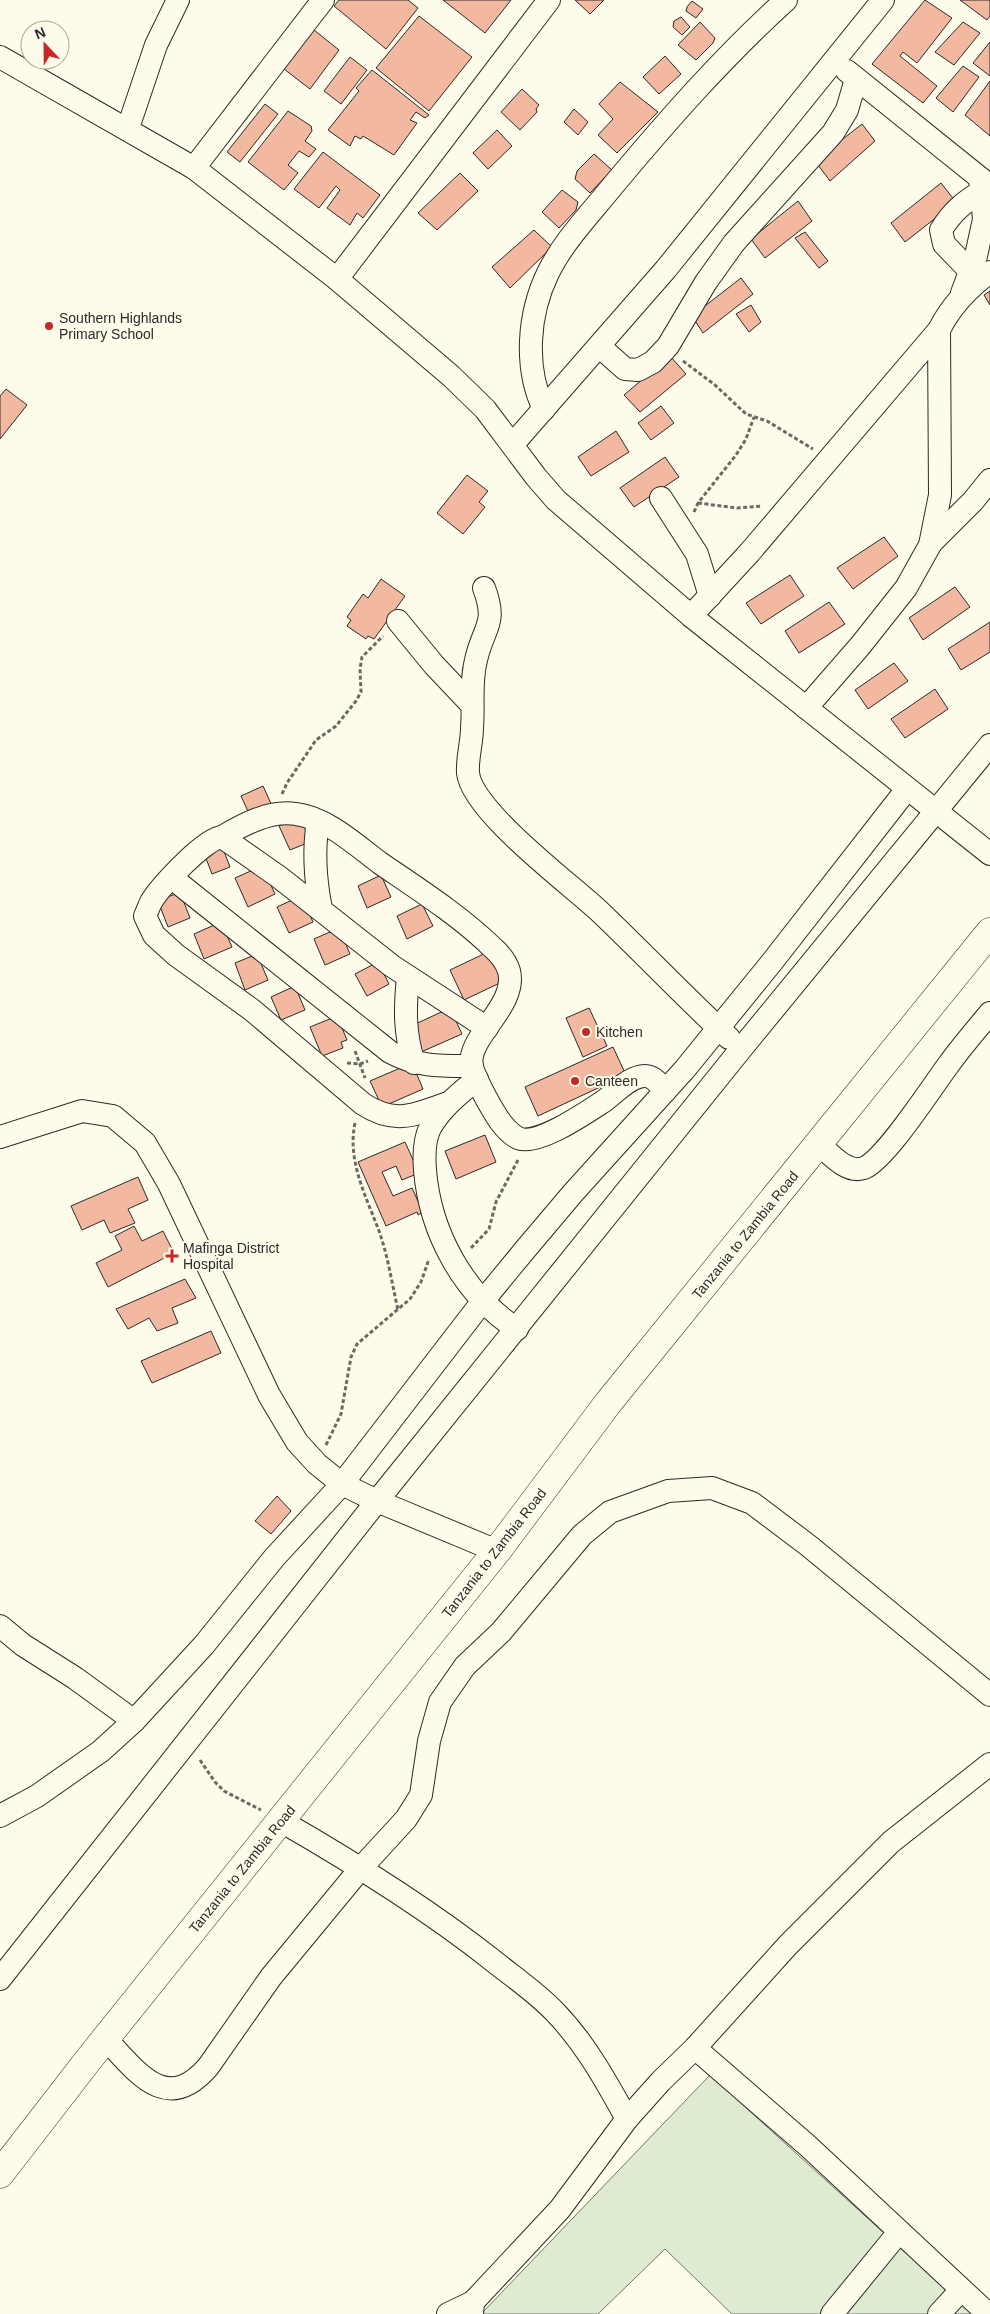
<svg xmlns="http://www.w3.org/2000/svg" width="990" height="2314" font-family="Helvetica,sans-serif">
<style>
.green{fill:#deebd1;stroke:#74746e}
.building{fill:#f2b8a0;stroke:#2b2b2b}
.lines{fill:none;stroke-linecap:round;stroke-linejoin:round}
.minor-casing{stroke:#2b2b2b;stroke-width:24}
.highway-casing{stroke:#2b2b2b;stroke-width:29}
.path{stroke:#6a6964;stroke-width:3;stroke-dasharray:4 2.5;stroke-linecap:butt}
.minor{stroke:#fdfbea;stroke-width:22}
.highway{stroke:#fdfbea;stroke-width:28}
.poi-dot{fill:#c62828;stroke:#fdfbea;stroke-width:2}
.labels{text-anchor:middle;stroke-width:4;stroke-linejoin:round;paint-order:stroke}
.poi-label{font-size:14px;fill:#2b2b2b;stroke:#fdfbea;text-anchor:start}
.street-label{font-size:14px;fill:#2b2b2b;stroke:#fdfbea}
</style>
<rect width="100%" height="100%" fill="#fdfbea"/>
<!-- green -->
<polygon class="green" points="710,2075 973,2314 732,2314 665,2249 598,2314 481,2314"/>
<!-- building -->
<g class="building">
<polygon points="339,0 408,0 418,8 386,49 334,6"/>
<polygon points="443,0 511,0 485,33"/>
<polygon points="575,0 604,0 590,14"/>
<polygon points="925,0 952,18 917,63 903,52 900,56 937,86 923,103 872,64"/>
<polygon points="960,0 990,0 990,16 987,20"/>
<polygon points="692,1 703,9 696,18 686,11 687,7"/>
<polygon points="419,16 472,57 429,111 376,68"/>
<polygon points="681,17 690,27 682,35 673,27 674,21"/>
<polygon points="700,22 715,38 713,43 696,60 678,45"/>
<polygon points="963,22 980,33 954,65 935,52"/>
<polygon points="314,30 339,50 310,89 284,69"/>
<polygon points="990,42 990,76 973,63"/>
<polygon points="665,56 681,74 659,94 643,77"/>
<polygon points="350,57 367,70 341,104 324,91"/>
<polygon points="963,66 979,77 953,112 936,98"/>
<polygon points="372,70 429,115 425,118 416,112 410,120 417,123 394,155 363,136 361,139 355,136 350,146 328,130 359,91 356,88"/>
<polygon points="990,81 990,136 965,115"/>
<polygon points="620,82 658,112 617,153 598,135 613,119 599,104"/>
<polygon points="522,89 539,105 536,109 537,112 520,130 501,112"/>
<polygon points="265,104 278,114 240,162 227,152"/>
<polygon points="574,109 588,122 578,135 564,122"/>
<polygon points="288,111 311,126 312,131 305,141 316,149 309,157 299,151 288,165 298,173 284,190 248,162"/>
<polygon points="862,124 875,141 830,181 815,161"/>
<polygon points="497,130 512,146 488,169 473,153"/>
<polygon points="323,152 380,195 363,218 357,213 350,225 327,208 340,190 336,186 319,208 294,189"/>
<polygon points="594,154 612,170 590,193 575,179 577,171"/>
<polygon points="460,173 478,191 437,230 418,213"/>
<polygon points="941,183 956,202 905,242 891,223"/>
<polygon points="562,190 578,202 576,210 559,228 542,212"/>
<polygon points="798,201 812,221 765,258 751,239"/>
<polygon points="534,230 552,247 510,288 492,267"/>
<polygon points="805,232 828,261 819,268 795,238"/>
<polygon points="741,278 753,294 703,333 692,316"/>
<polygon points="990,291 990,305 984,295"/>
<polygon points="751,305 761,322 749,332 736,314"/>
<polygon points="670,356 686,374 640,412 624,395"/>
<polygon points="6,389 27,405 0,439 0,396"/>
<polygon points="661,406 674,423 651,440 638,423"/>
<polygon points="616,431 629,452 591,476 578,457"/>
<polygon points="665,457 679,477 634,507 620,488"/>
<polygon points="467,475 488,491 479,502 485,507 463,534 437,513"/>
<polygon points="884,537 898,556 853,589 837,568"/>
<polygon points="790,575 804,596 761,624 746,603"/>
<polygon points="381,579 405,596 374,639 368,636 366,639 347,626 351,620 347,617 363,594 368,598"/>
<polygon points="955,587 970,607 923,640 909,618"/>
<polygon points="829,602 845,624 799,653 785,631"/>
<polygon points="990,622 990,652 961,670 948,649"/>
<polygon points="894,663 908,681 868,709 855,690"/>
<polygon points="935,689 948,709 905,738 891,719"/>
<polygon points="263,786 273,808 251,818 241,796"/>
<polygon points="301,816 312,841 290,850 279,826"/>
<polygon points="220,841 230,867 212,874 202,848"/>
<polygon points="262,866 275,894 248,907 235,878"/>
<polygon points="381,875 391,897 367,908 358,886"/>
<polygon points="180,892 190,918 168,927 158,901"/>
<polygon points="301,896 313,922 289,933 277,907"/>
<polygon points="422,904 433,926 407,939 397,916"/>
<polygon points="221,922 232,947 204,959 194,934"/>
<polygon points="339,928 350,954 325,965 314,939"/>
<polygon points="490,951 504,981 464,1000 450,970"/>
<polygon points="257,954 268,980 245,990 235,963"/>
<polygon points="378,962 389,984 367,996 355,974"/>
<polygon points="295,986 305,1010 281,1020 271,997"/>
<polygon points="450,1008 462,1034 421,1052 409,1027"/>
<polygon points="589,1008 607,1046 583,1057 566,1018"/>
<polygon points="337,1016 347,1040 341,1042 343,1048 322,1056 310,1027"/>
<polygon points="613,1047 626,1075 538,1116 525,1087"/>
<polygon points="412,1063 423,1089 382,1107 370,1081"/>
<polygon points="485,1135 496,1162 456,1179 445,1151"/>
<polygon points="405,1142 419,1173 402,1180 396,1166 382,1172 393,1196 412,1188 423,1212 418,1215 417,1212 386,1226 358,1162"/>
<polygon points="138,1177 148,1200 128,1209 135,1223 110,1233 104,1220 82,1230 71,1206"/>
<polygon points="134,1226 142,1241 163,1231 174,1253 108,1287 96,1263 122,1250 115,1236"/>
<polygon points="185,1279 196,1298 172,1308 178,1323 157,1331 149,1318 128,1329 116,1309"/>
<polygon points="211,1331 221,1353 152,1383 141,1361"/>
<polygon points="277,1496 291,1511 271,1534 255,1521"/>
</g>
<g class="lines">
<!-- minor casing -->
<g class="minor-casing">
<g id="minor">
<polyline points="0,57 194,168 337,279 451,376 485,409 536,477 556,500 691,616 990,854"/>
<polyline points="847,71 990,186"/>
<polyline points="128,128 156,45 178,0"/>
<polyline points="194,168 323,0"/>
<path d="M971,272L944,244L941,230C952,212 964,202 982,191"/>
<polyline points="337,279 549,0"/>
<polyline points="962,293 976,256 984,219 980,178"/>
<polyline points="599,346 625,369 638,370 653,362 668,346 706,282 734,243 833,133 847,110 856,79"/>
<path d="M544,409C524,368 528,314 548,273C563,242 589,215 611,188C666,122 722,58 786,0"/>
<polyline points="513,444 666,269 883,0"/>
<polyline points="661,498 697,554 710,596"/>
<polyline points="931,543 973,501 990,480"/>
<path d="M484,588C498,625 483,627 476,660C470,683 474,705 472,728C472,743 467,757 468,773C472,811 570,884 599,911C643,953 685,997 729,1038"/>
<polyline points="691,616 750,552 939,330"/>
<polyline points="398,621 434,665 471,704"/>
<path d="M806,708L860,646L906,588L930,545L940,495L939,330C951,306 968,288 990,272"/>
<path d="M318,821C313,852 315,879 321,909"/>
<path d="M222,837C244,824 270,810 296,814C327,818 356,845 380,863C418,889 459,915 492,947C500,954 506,961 509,971C518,1006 465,1038 472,1067C475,1078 481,1088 486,1098C494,1112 502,1128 516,1137C534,1149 587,1112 604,1101C616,1092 630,1076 645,1076C654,1076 660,1085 665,1091"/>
<path d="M172,878L390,1052C417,1067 442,1066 472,1066"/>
<path d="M408,977C405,1007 404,1033 414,1063"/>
<path d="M477,1079C459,1094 441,1108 430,1128C424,1140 424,1157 425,1170C430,1232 463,1294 517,1329"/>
<path d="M448,1103C415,1115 395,1125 363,1104L252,1010L176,955L154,935L145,916C147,912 149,906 151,902C160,887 205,838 222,837L279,877L392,966L487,1028"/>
<polyline points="0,1137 82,1111 113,1116 145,1143 169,1184 269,1395 297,1442 317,1464 342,1484 377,1501 497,1551"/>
<path d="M819,1144C830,1154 847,1174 864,1168C886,1159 933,1085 949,1064C962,1046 976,1030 990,1013"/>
<polyline points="0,1626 23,1645 75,1678 134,1721"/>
<polyline points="0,1816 37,1796 101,1751 134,1721 204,1645 274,1558 342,1484 482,1302 524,1251 573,1193 685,1069 772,962 907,789"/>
<path d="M281,1821C354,1863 425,1907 491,1959C512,1976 536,1992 555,2012C585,2043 606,2081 627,2119"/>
<polyline points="0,1979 377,1501 741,1049 990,745"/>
<path d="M105,2038C137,2072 166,2115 208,2067L271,1977L361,1868L406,1819L421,1795L429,1741L440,1702L465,1666L501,1632L582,1535L610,1512L668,1491L712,1488L752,1503L809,1546L990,1695"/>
<polyline points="695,2048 808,2146 988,2314"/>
<polyline points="448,2314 473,2302"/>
<polyline points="472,2314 473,2302 560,2209 627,2119 661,2081 695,2048 788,1945 891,1842 990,1764"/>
<polyline points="832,2314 899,2232"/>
<polyline points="939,2314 961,2290"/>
</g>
</g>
<!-- highway casing -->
<g class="highway-casing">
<polyline id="highway" points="0,2174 89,2059 497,1551 608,1403 990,932"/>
</g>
<!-- path -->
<g class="path">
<polyline points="683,361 715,385 746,414 767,421 813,449"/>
<polyline points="698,503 737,508 762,506"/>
<polyline points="694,512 698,503 736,455 746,439 754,417"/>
<polyline points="282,794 287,783 316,740 336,726 356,701 361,692 360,669 362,657 383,636"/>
<polyline points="355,1051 365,1078"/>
<polyline points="347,1063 360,1064 368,1061"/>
<path d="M355,1123C347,1161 366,1196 379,1231C388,1256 392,1284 398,1310"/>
<polyline points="471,1248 489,1229 496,1202 519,1158"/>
<polyline points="326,1445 341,1414 351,1357 357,1344 410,1299 421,1282 429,1259"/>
<polyline points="200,1760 215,1782 224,1791 261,1810"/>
</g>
<!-- minor -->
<use href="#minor" class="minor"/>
<!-- highway -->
<use href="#highway" class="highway"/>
</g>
<!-- markers -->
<g class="poi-dot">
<circle cx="49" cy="326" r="5"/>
<circle cx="586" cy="1032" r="5"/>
<circle cx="575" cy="1081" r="5"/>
<path d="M169.5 1248.5h5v5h5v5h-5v5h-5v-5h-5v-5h5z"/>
</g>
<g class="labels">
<!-- poi labels -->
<g class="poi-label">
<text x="59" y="323">Southern Highlands<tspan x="59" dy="16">Primary School</tspan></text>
<text x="596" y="1037">Kitchen</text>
<text x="585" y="1086">Canteen</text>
<text x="183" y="1253">Mafinga District<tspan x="183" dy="16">Hospital</tspan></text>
</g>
<!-- street labels -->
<g class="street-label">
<text transform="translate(745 1235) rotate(-51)" y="5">Tanzania to Zambia Road</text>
<text transform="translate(494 1553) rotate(-52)" y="5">Tanzania to Zambia Road</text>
<text transform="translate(242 1869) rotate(-51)" y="5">Tanzania to Zambia Road</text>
</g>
</g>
<!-- north arrow -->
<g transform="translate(45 45) rotate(338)"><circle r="24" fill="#fdfbea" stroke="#a9a89e"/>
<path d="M0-4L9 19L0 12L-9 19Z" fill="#c62828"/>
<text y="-8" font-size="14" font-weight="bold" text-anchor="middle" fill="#2b2b2b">N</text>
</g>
</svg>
